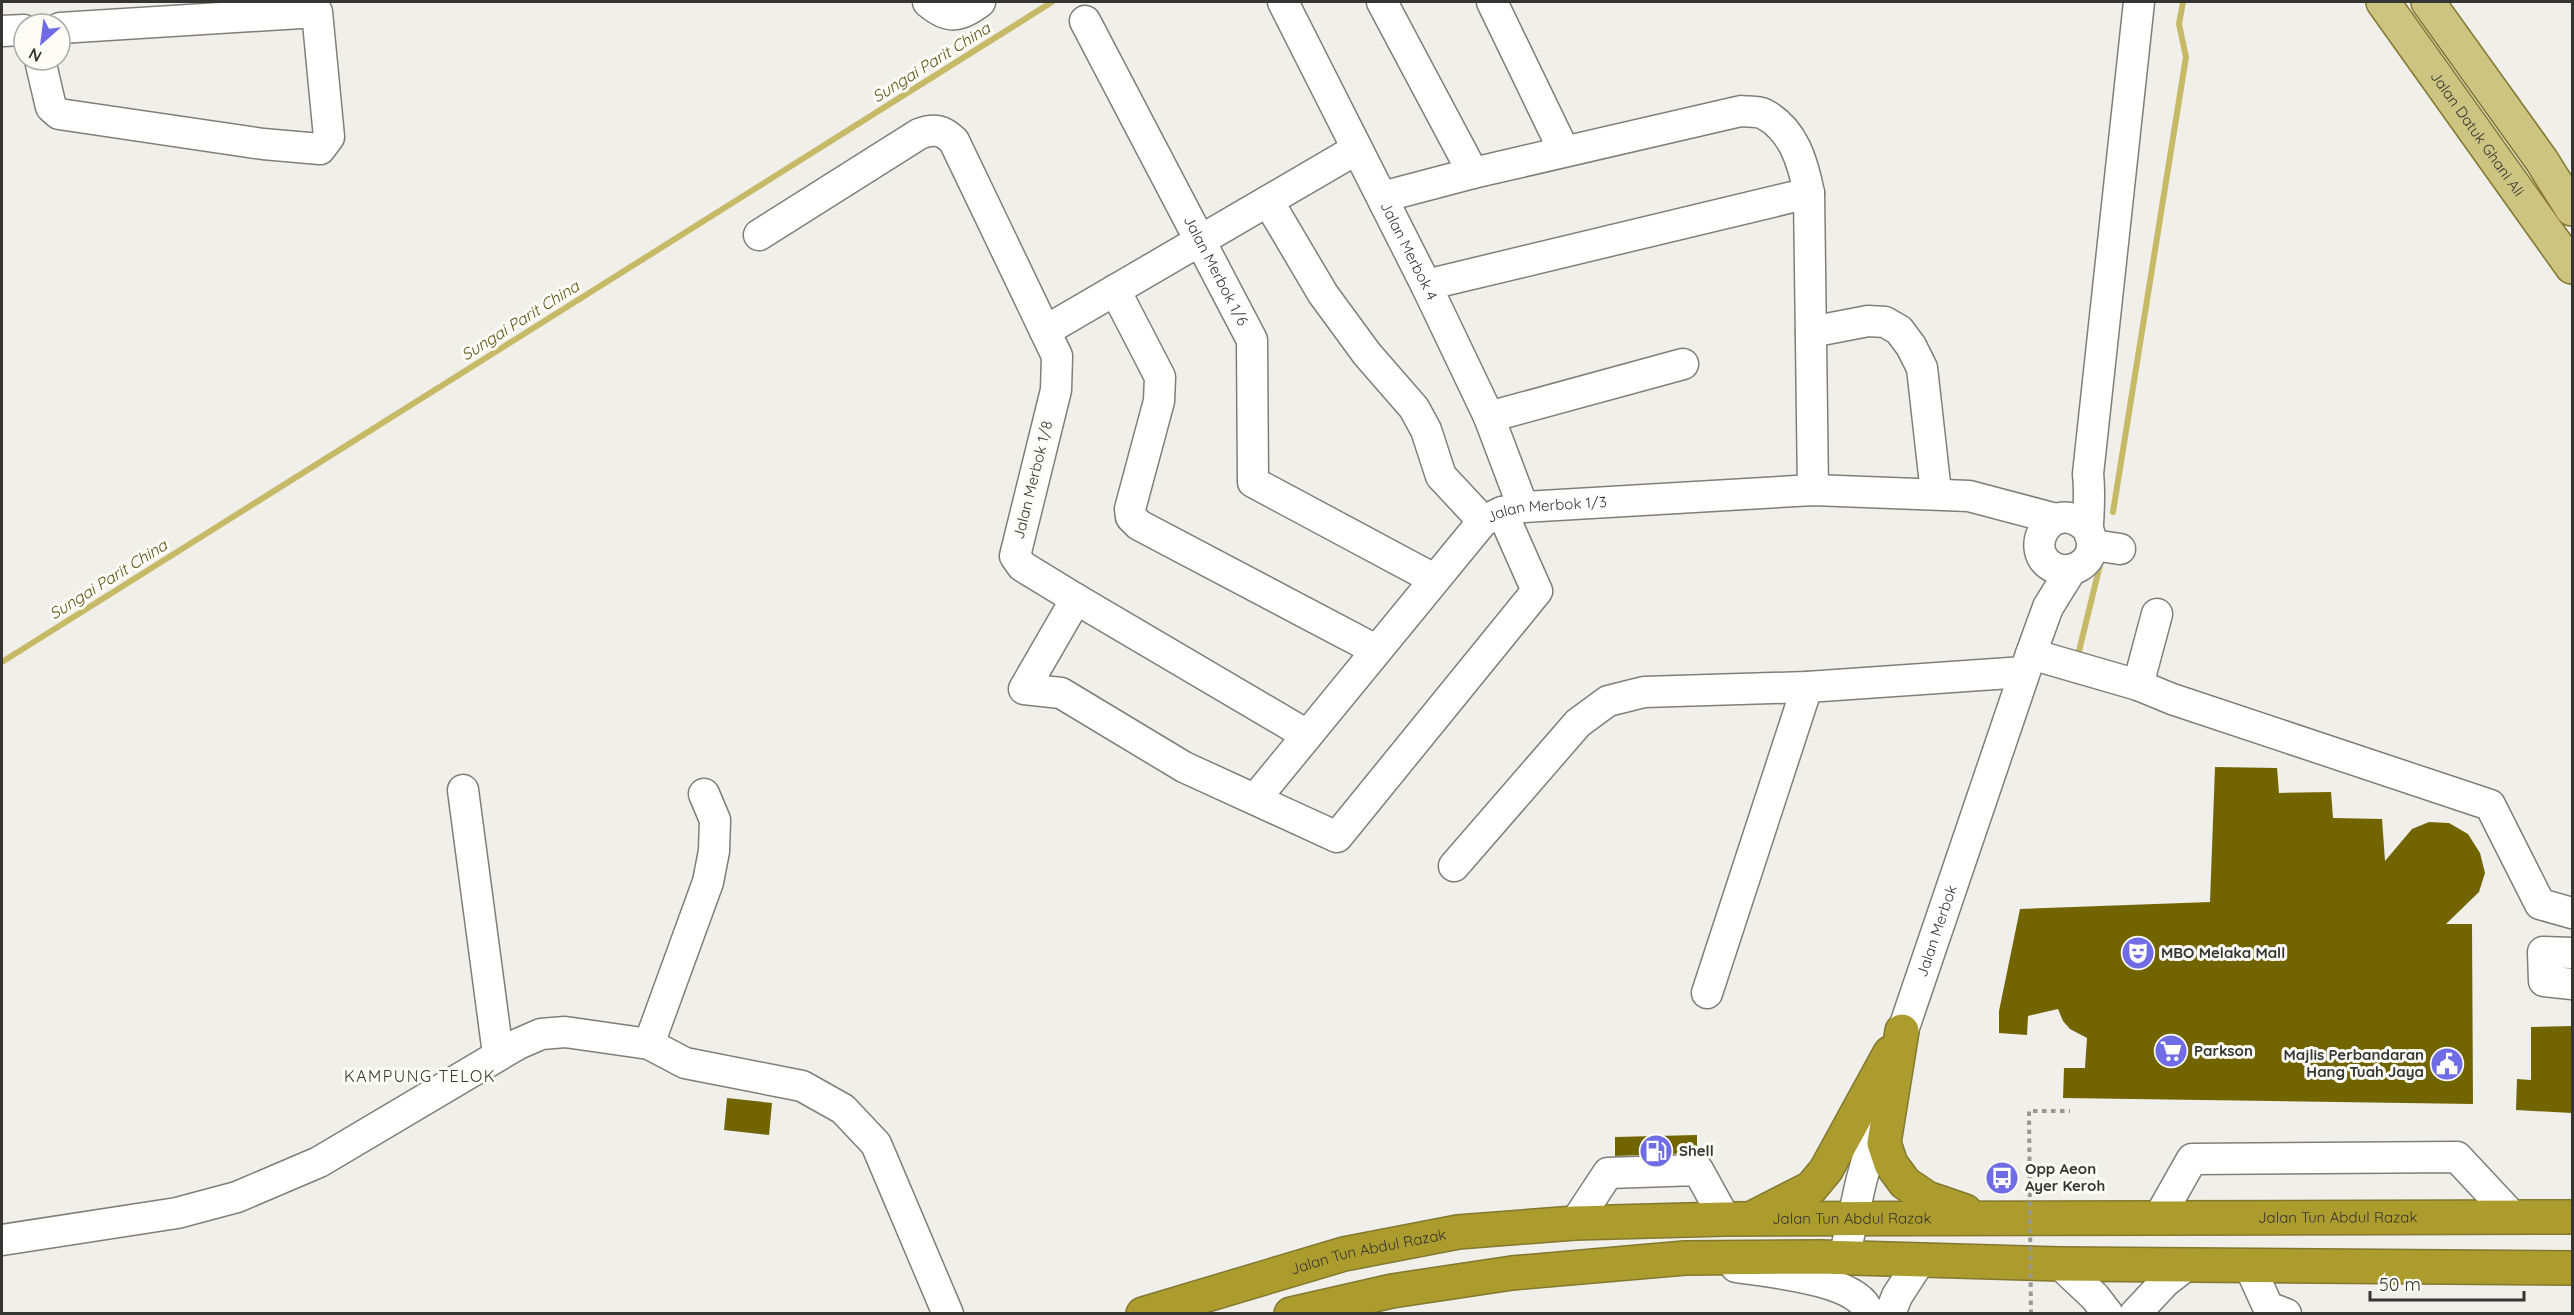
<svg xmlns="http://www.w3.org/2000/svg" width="2574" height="1315" font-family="Quicksand,sans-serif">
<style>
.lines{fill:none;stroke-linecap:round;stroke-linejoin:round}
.stream{stroke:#c7ba67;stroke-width:6}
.building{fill:#726500}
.minor-casing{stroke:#7f7f7a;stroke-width:33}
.major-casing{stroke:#827830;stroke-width:36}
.highway-casing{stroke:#827830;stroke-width:36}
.minor{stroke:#fff;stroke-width:30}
.major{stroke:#cdc482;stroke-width:33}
.highway{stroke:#ac9c2e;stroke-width:33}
.path-bridge{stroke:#989894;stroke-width:4;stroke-dasharray:4.5 4.5;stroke-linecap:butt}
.labels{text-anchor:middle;stroke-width:6;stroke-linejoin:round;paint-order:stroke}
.street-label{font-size:15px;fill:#353533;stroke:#fdfcf7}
.poi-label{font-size:15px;font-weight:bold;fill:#353533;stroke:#fdfcf7;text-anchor:start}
.water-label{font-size:16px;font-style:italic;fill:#5b5212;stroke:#fdfcf7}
.neighbourhood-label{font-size:16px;letter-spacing:1.5px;fill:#353533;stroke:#fdfcf7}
</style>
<rect width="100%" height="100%" fill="#f0efea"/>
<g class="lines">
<!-- stream -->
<g class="stream">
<polyline points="2113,512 2186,57 2179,24 2183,2"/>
<polyline points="2079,651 2100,565"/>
<polyline points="2,662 1052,2"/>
</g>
</g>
<!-- building -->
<g class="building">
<polygon points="2215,767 2277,768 2279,793 2331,792 2333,818 2382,819 2385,861 2412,829 2429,822 2449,823 2468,834 2480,853 2485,873 2479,892 2446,924 2472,924 2473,1104 2063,1098 2064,1068 2085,1068 2087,1038 2070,1029 2063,1021 2058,1009 2028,1016 2027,1035 1999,1033 1999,1011 2020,909 2210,902"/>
<polygon points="2572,1026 2572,1113 2516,1110 2517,1079 2531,1080 2531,1027"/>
<polygon points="727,1098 772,1103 769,1135 724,1130"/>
<polygon points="1697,1135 1697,1153 1615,1156 1615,1137"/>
</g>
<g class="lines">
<!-- minor casing -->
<g class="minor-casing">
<g id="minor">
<path d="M928,2C949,20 959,17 980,2"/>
<path id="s1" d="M1283,2L1426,285L1489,417L1523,507"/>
<polyline points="1382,2 1473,173"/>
<polyline points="1492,2 1564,151"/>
<path id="s2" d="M1085,21L1252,340L1253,482L1434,579"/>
<polyline points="2,31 24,30"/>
<polyline points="40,60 51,107 59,114 263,144 320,149 329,137 317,12 60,28"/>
<path d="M1382,197L1473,173L1741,111C1748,112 1758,111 1764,114C1794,130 1803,163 1809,193L1813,490"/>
<polyline points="1268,201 1323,294 1367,354 1414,408 1426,430 1441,476 1483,521"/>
<path d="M759,235L919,134C934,128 943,130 954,141L1057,356L1056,390L1015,556L1022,566L1076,599L1307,735"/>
<polyline points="1426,285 1809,193"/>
<polyline points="1115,290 1160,377 1159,401 1130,509 1131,517 1139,525 1376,650"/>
<polyline points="1045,331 1357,149"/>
<polyline points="1811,332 1868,321 1885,322 1899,330 1911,346 1922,368 1936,493"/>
<polyline points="1489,417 1683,364"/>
<path d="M2087,528C2052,494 2019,552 2055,568C2071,575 2091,564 2092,546C2093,538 2087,532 2088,524C2089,507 2090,492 2088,474L2139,2"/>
<polyline points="2093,545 2120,549"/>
<polyline points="1076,599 1024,689 1061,693 1184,767 1337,837 1537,591 1502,512"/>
<polyline points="2031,654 2138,685 2172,699 2490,805 2540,904 2572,913"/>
<polyline points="2138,685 2157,614"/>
<polyline points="463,790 498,1054"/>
<path id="s3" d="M1256,798L1483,521L1502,512L1523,507L1813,490L1969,496L2056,519"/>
<polyline points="1454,866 1578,723 1608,701 1644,692 1807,687 2024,672"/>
<polyline points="2572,953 2543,952 2544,981 2572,984"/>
<polyline points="1707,993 1807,687"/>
<polyline points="649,1044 708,882 714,851 715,820 704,794"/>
<path id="s4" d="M1895,1054L2031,654L2048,607L2071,570"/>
<polyline points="2158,1219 2192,1159 2457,1157 2513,1217"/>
<polyline points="1575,1223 1608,1173 1698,1170 1725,1219"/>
<polyline points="2,1240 177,1213 237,1197 319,1162 518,1044 541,1034 565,1032 649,1044 685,1063 802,1086 843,1109 876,1144 948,1314"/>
<polyline points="1844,1258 1861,1182 1880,1112"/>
<polyline points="2060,1264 2095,1297 2108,1314"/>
<polyline points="2249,1265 2268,1307 2286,1314"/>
<path d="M1736,1267C1762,1271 1866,1280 1868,1314"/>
<polyline points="1890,1314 1897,1296 1921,1259"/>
<polyline points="2135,1314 2165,1282 2187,1265"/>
</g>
</g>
<!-- major casing -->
<g class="major-casing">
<g id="major">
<path id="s5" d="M2383,2L2572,267"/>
<polyline points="2428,2 2542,161 2572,209"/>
</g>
</g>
<!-- highway casing -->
<g class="highway-casing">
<g id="highway">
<polyline points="1902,1031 1884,1143 1891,1164 1905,1183 1927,1198 1965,1211"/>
<polyline points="1756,1216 1811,1188 1826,1170 1890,1053"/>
<path id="s6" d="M1143,1314L1344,1254L1458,1232L1575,1223L1725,1219L2572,1217"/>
<polyline points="1291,1314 1392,1291 1512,1273 1685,1258 1820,1257 2060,1264 2572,1268"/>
</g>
</g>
<!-- minor -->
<use href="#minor" class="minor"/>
<!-- major -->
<use href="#major" class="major"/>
<!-- highway -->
<use href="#highway" class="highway"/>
<!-- path-bridge -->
<polyline class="path-bridge" points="2031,1314 2029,1111 2070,1111"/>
</g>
<!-- icons -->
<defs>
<g id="theatre-disc" transform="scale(1.725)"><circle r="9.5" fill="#6f6ce6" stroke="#fdfcf7"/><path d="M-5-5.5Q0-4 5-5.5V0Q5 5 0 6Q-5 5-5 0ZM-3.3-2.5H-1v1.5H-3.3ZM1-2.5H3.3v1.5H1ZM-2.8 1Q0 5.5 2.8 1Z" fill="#fff"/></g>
<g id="supermarket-disc" transform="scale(1.725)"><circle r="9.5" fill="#6f6ce6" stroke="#fdfcf7"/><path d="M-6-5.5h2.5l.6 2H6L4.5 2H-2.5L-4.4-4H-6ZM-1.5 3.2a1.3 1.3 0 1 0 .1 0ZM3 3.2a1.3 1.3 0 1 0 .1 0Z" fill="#fff"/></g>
<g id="civic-disc" transform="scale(1.725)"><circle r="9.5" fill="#6f6ce6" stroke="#fdfcf7"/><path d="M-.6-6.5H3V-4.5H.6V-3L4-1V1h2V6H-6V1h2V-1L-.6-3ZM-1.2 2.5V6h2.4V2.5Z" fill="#fff"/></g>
<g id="fuel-disc" transform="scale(1.725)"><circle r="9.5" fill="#6f6ce6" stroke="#fdfcf7"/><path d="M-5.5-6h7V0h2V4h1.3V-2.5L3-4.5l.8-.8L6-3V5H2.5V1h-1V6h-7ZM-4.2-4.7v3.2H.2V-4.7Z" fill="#fff"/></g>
<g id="bus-disc" transform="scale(1.725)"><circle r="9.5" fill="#6f6ce6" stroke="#fdfcf7"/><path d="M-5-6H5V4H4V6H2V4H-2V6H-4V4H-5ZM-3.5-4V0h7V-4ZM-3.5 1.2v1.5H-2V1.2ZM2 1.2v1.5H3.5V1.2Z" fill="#fff"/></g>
</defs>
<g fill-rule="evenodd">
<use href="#theatre-disc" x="2138" y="953"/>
<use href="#supermarket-disc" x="2171" y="1051"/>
<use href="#civic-disc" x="2447" y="1064"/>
<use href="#fuel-disc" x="1656" y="1151"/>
<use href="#bus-disc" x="2002" y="1178"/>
</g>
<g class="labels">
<!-- street labels -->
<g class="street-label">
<text dy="5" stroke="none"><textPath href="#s5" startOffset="162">Jalan Datuk Ghani Ali</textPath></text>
<text dy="5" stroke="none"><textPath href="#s1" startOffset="279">Jalan Merbok 4</textPath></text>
<text dy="5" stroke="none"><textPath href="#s2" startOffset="282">Jalan Merbok 1/6</textPath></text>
<text transform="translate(1033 480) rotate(-76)" y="5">Jalan Merbok 1/8</text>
<text dy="5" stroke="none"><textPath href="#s3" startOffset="424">Jalan Merbok 1/3</textPath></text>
<text dy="5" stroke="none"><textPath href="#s4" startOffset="130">Jalan Merbok</textPath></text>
<text dy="5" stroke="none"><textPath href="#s6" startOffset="1206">Jalan Tun Abdul Razak</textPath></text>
<text dy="5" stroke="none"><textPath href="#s6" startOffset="720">Jalan Tun Abdul Razak</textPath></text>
<text dy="5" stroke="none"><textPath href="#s6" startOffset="234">Jalan Tun Abdul Razak</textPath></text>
</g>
<!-- poi labels -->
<g class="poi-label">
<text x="2161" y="958">MBO Melaka Mall</text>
<text x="2194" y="1056">Parkson</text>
<text x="2424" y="1060" text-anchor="end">Majlis Perbandaran<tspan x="2424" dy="17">Hang Tuah Jaya</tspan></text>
<text x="1679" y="1156">Shell</text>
<text x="2025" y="1174">Opp Aeon<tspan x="2025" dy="17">Ayer Keroh</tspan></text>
</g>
<!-- water labels -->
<g class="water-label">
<text transform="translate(931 62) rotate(-32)" y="6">Sungai Parit China</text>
<text transform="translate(520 320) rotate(-32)" y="6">Sungai Parit China</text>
<text transform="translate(108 579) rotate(-32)" y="6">Sungai Parit China</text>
</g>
<!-- neighbourhood labels -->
<g class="neighbourhood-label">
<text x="420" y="1082">KAMPUNG TELOK</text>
</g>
</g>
<!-- border -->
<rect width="2574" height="1315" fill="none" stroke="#353533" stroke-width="6"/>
<!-- north arrow -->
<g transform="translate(42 42) rotate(208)"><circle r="28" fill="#fdfcf7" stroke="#adaca9" stroke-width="1.5"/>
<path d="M0-4.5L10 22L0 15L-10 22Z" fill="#6f6ce6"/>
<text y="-9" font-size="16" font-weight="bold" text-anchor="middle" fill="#353533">N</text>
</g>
<!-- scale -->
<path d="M2370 1291v9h154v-9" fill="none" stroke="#353533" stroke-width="3"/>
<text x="2379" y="1291" font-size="18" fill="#353533" stroke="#fdfcf7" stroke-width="4.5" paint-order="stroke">50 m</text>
</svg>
